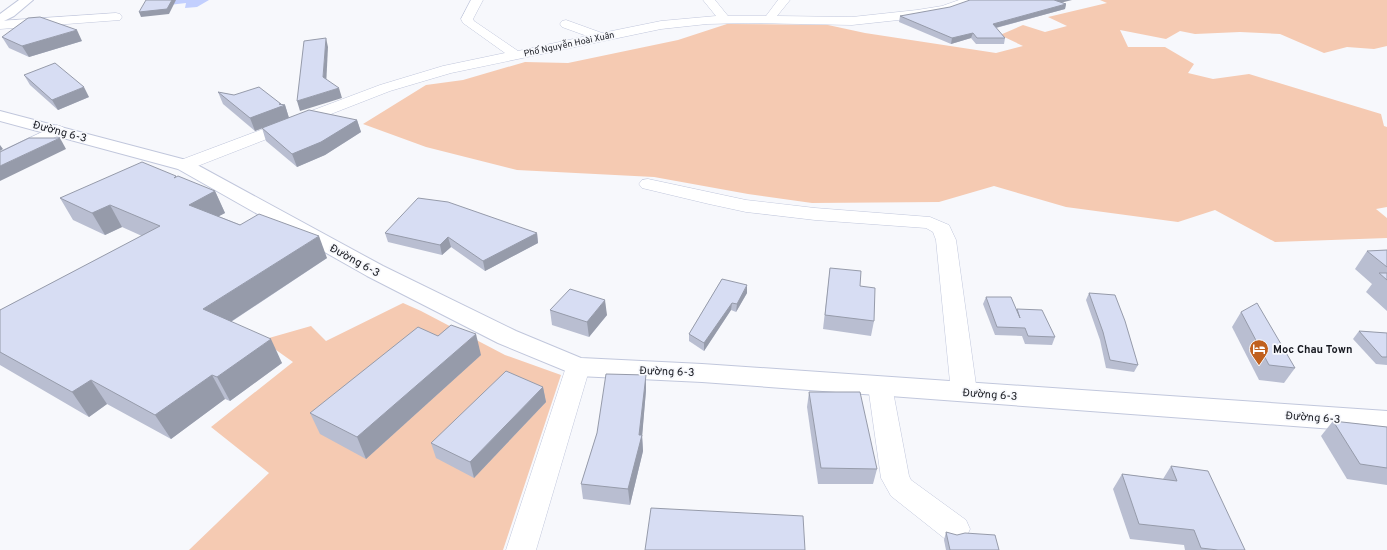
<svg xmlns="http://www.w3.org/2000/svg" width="1387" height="550" font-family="Overpass,sans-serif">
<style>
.green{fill:#f5cab2}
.water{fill:#c2cffe}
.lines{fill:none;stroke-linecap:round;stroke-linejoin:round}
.street-casing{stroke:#c1c7dc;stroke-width:1}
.secondary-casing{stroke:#c1c7dc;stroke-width:2}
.street{fill:#fff;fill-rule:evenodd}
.secondary{fill:#fff;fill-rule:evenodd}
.wall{fill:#b9bed1}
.shaded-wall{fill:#969baa}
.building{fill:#d7ddf3;stroke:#969baa}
.labels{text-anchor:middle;stroke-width:3.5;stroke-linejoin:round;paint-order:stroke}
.far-street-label{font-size:9px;fill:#171920;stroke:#f7f8fc}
.street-label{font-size:11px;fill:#171920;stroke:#f7f8fc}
.poi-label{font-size:11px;font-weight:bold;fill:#171920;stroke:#f7f8fc;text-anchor:start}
</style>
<rect width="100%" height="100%" fill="#f7f8fc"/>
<!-- green -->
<g class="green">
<polygon points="1100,0 1387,0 1387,46 1374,49 1347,47 1324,53 1280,34 1240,32 1195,34 1180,31 1166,39 1120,30 1128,47 1165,47 1194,64 1188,73 1213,79 1249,74 1381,114 1384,126 1387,127 1387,207 1376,209 1387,218 1387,238 1275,242 1215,210 1178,222 1066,207 994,186 939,202 812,203 748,194 654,177 517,170 426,147 363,124 426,85 463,80 525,62 568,63 678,40 727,24 828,25 865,33 996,53 1023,46 1000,35 1023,25 1045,32 1067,26 1048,17 1107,3"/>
<polygon points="403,303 421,311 505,355 561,375 503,550 189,550 269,473 211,427 293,362 262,340 311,326 326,341"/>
</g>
<!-- water -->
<polygon class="water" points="166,0 209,0 197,7 185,8 186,3 152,7"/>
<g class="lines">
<!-- street casing -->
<g class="street-casing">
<g id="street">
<polygon points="471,0 483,0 473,19 474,21 518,51 587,36 562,27 560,24 562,21 566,20 602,33 661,21 716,16 703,0 715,0 728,16 766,16 778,0 790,0 777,16 852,17 917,10 942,6 959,0 976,0 974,2 948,11 917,18 852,25 748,23 707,24 661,29 451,73 390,91 190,169 184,170 178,169 175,165 178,161 380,85 443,66 505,53 463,23 461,19"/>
<polygon points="116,13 120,14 122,17 120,20 0,29 0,21"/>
<polygon points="57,125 63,127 65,130 63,133 6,163 0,164 0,152"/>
<polygon points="648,179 746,200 815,208 930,217 949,225 956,240 977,392 973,399 964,401 955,399 951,392 936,240 933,232 926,228 815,220 746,212 709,204 642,188 639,184 642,180"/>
<polygon points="578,358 587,361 590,367 536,550 506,550 566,367 569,361"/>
<polygon points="880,377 889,380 892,386 909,476 911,480 966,520 970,529 966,538 955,542 944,538 891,496 881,478 868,386 871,380"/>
</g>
</g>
<!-- secondary casing -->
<g class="secondary-casing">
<g id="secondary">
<polygon points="19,0 33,0 14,16 0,23 0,14"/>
<polygon points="0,111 190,161 383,266 516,331 581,358 702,364 1387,411 1387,433 702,382 578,376 498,343 367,276 178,169 0,121"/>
</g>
</g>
<!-- street -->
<use href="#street" class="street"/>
<!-- secondary -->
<use href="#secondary" class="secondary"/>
</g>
<!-- wall -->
<g class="wall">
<polygon points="1062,2 1066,4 1065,9 996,28 1005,38 1004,44 976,44 971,38 951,44 899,22 900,16"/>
<polygon points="2,37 82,41 29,57 9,48"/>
<polygon points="24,75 89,97 58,110 30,85"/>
<polygon points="218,92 285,105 289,118 255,131 223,104"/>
<polygon points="357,120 361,132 325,155 297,167 266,141 262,128"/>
<polygon points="176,176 176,177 215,191 225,213 218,216 327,258 231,322 282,363 230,401 225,399 171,439 107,404 89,417 0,365 0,310 142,236 122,227 105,235 73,220 60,198"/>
<polygon points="385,233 537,233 538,243 485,271 451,247 442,255 388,242"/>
<polygon points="1387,250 1387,311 1366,292 1372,284 1355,269 1367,251"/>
<polygon points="830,268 860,286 874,321 871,336 823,329"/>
<polygon points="722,279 747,293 736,312 731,310 704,351 689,341 689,334"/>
<polygon points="1089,293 1138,365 1134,372 1106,368 1100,340 1086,300"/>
<polygon points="986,297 1017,309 1055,337 1052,345 1025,344 1022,336 995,335 983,304"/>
<polygon points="550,310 607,315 589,337 552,325"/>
<polygon points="1241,312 1295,368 1284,383 1259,380 1232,327"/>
<polygon points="1359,331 1387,333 1387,365 1376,364 1353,339"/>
<polygon points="438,336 481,355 366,459 320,434 310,413"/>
<polygon points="646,375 646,390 642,435 643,451 630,505 583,499 581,484 597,433"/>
<polygon points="543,387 546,402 474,478 436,458 431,443"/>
<polygon points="809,392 877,469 873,484 818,484 807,407"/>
<polygon points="1333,421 1387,427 1387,485 1347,479 1321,436"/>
<polygon points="1171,466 1245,550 1185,550 1184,545 1130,539 1113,489 1122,474 1163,479"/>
<polygon points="946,532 999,550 946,550 944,540"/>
</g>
<!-- shaded-wall -->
<g class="shaded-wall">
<polygon points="172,0 176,0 169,14 141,17 139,12"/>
<polygon points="1053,0 1072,0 1052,5"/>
<polygon points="1066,4 1065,9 991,29 993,24"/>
<polygon points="77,30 82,41 29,57 22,46"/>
<polygon points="973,33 971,38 951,44 952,38"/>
<polygon points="326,38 328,47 326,87 323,77"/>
<polygon points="84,87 89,97 58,110 52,100"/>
<polygon points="339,88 342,98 300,111 297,101"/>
<polygon points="279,104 281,104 282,107 285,105 289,118 255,131 250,118"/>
<polygon points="357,120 361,132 325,155 297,167 292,154"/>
<polygon points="60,138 66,149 0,181 0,166"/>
<polygon points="0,145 3,149 0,151"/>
<polygon points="215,191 225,213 199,227 189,205"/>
<polygon points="110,205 122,227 105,235 92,213"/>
<polygon points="537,233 538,243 485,271 483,261"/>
<polygon points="319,236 327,258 215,332 203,309"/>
<polygon points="448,237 451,247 442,255 440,245"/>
<polygon points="747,285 747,293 736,312 737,304"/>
<polygon points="605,300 607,315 589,337 587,322"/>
<polygon points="732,303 731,310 704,351 704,343"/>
<polygon points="476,334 481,355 366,459 357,437"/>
<polygon points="271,339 282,363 230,401 217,377"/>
<polygon points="212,375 225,399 171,439 155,415"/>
<polygon points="646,375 646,390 642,438 642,435 643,451 630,505 628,489 639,435"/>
<polygon points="91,380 107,404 89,417 72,392"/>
<polygon points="543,387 546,402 474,478 470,462"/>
</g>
<!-- building -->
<g class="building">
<polygon points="146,0 172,0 167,9 139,12"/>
<polygon points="970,0 1054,0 1066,4 993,24 1005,38 977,38 973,33 952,38 900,16 950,7"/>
<polygon points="40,17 77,30 22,46 2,37 28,18"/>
<polygon points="326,38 323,77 339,88 297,101 304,41"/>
<polygon points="55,63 84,87 52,100 24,75"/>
<polygon points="259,87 281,104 279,104 285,105 250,118 218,92 234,95"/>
<polygon points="309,110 357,120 321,142 292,154 262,128"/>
<polygon points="29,138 60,138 0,166 0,152"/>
<polygon points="142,162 176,176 174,178 178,176 215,191 189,205 240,225 259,214 319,236 203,309 271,339 217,377 212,375 155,415 91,380 72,392 0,352 0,310 160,226 110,205 92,213 60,198"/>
<polygon points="418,198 448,202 537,233 483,261 448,237 440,245 385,233"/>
<polygon points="1387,250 1387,267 1367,251"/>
<polygon points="830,268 861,271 860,286 875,288 874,321 825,315"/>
<polygon points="1379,273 1387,273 1387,280"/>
<polygon points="722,279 747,285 737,304 732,303 704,343 689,334"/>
<polygon points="570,289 605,300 587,322 550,310"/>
<polygon points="1089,293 1115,295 1125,321 1138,365 1110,360 1103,332"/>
<polygon points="986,297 1011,297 1020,318 1017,309 1042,310 1055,337 1028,336 1025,328 997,327"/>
<polygon points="1257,303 1295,368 1269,365 1241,312"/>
<polygon points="451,325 476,334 357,437 310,413 418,327 438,336"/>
<polygon points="1359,331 1387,333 1387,357 1382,357"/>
<polygon points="506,371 543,387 470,462 431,443"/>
<polygon points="606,374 646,375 639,435 642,435 628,489 581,484 597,433"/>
<polygon points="809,392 860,392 877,469 821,468"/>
<polygon points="1333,421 1387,427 1387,468 1360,464"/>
<polygon points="1171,466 1208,471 1245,550 1218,550 1201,548 1194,530 1139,524 1122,474 1177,481"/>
<polygon points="651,508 803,516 805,550 645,550"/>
<polygon points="946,532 957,535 965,533 995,535 999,550 950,550"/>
</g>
<!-- icons -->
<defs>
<g id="hotel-pin" transform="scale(1)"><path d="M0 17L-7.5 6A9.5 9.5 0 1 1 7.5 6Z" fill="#c0601e" stroke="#f7f8fc"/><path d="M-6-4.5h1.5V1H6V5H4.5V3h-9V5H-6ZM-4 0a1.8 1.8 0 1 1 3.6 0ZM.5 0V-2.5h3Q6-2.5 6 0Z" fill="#fff"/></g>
</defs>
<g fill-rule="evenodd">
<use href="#hotel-pin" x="1259" y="349"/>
</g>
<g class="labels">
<!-- far-street labels -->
<g class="far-street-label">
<text transform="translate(569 44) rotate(-12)" y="3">Phố Nguyễn Hoài Xuân</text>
</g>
<!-- street labels -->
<g class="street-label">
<text transform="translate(60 131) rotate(15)" y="4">Đường 6-3</text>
<text transform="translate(355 260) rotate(29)" y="4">Đường 6-3</text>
<text transform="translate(667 371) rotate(2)" y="4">Đường 6-3</text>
<text transform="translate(990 394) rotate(4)" y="4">Đường 6-3</text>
<text transform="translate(1313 417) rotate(4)" y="4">Đường 6-3</text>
</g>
<!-- poi labels -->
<g class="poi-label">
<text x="1273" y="353">Moc Chau Town</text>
</g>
</g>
</svg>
